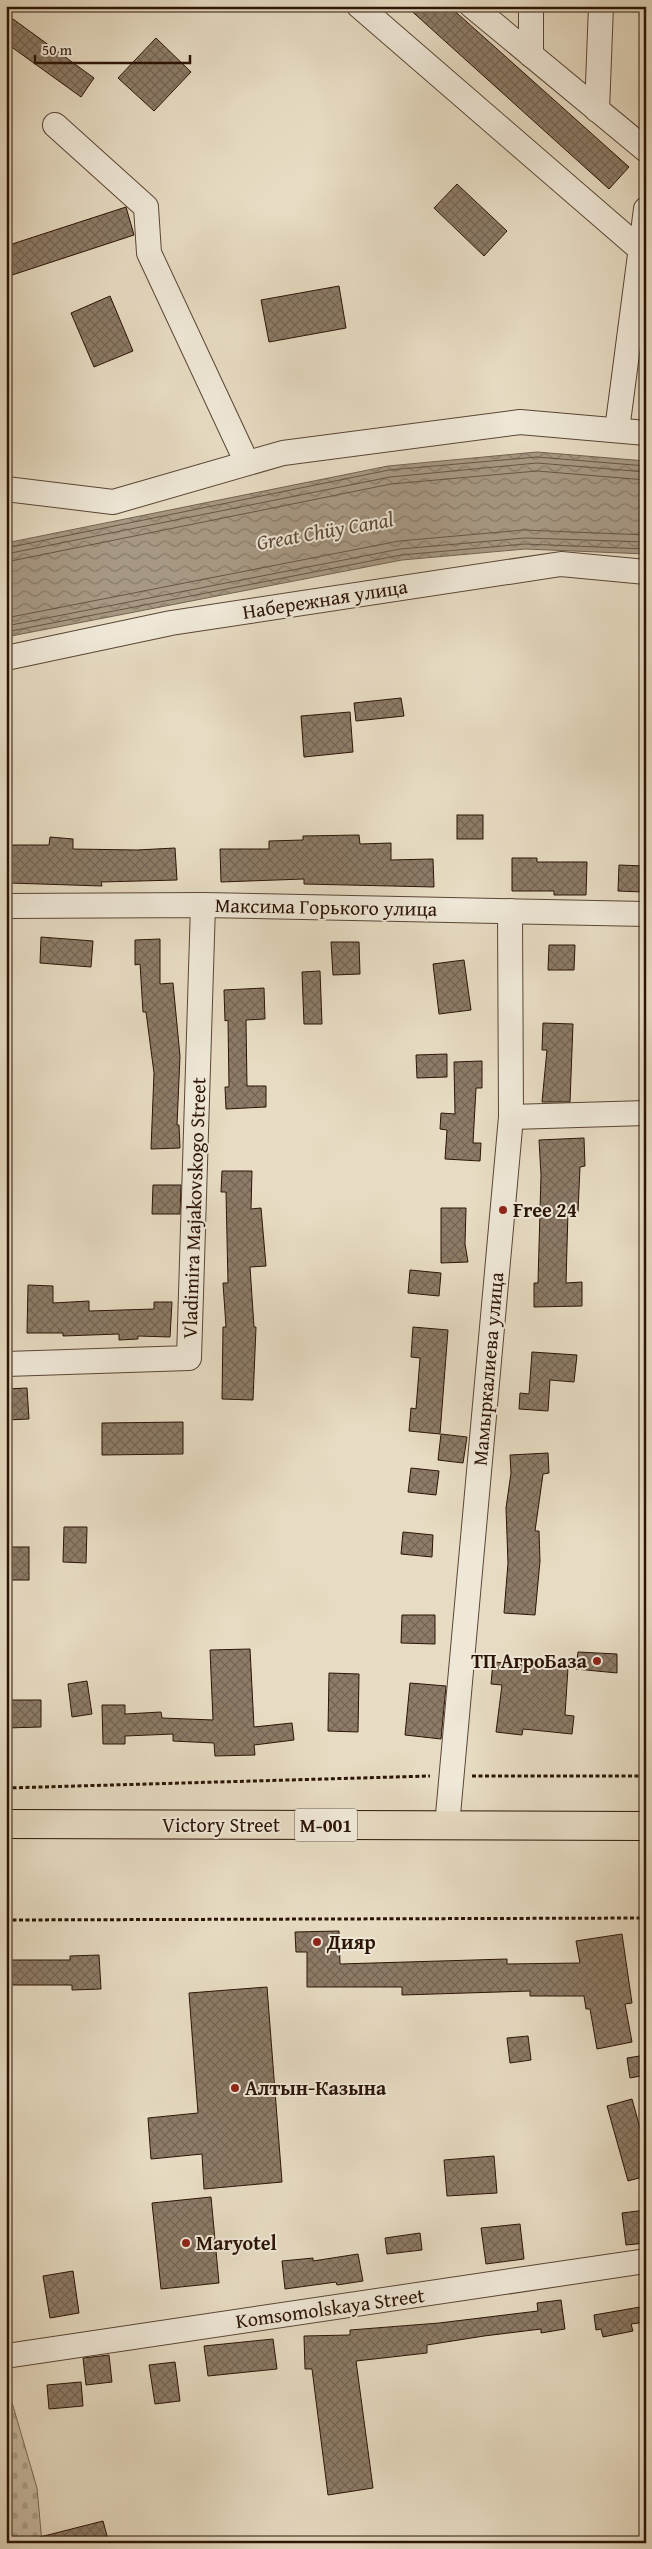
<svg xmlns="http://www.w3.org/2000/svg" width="652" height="2549" font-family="'Gentium Book Plus',serif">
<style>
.cemetery{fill:url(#cemetery-stones);stroke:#796754}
.water{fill:url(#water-waves);stroke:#756351}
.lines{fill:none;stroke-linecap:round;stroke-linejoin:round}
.shore{stroke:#695644;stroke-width:1}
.building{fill:url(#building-cross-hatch);stroke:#2b1406}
.minor-casing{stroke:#5a4635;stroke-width:26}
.major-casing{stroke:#2b1406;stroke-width:30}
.path{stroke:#2b1406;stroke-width:3;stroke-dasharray:4 2.5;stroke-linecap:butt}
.minor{stroke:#efe8d8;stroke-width:24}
.major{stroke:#e7dcc3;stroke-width:28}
.poi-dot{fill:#8f2418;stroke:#efe8d8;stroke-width:2}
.labels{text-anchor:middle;stroke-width:4;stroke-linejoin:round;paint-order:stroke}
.shield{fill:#efe8d8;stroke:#665445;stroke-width:1}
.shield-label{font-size:19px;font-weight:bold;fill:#2b1406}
.street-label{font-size:20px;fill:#2b1406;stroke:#efe8d8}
.poi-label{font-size:20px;font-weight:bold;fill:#2b1406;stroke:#efe8d8;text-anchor:start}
.water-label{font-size:21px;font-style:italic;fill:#5d4938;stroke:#efe8d8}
</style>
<defs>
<pattern id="cemetery-stones" width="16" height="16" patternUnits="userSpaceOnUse" patternTransform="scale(1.25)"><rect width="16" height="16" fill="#c7baa3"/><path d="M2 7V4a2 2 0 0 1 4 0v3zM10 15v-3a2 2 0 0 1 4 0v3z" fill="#ab9f8b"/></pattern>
<pattern id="water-waves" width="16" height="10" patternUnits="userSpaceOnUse" patternTransform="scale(1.25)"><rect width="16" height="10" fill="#a79883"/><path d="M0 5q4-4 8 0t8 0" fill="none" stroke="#887b69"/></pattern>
<pattern id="building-cross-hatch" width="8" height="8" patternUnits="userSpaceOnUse" patternTransform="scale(1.25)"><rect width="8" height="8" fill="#8d7c68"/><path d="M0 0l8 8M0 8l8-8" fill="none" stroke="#736454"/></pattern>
</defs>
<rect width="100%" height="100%" fill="#e7dcc3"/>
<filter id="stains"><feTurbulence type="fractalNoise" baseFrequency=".004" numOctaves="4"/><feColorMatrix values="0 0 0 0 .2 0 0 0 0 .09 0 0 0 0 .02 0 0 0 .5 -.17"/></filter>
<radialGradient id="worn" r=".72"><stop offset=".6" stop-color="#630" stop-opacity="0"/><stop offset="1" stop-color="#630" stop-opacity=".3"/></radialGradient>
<!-- cemetery -->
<polygon class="cemetery" points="6,2382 37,2488 42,2543 6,2543"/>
<!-- water -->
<polygon class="water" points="537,452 646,461 646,554 525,549 402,560 6,637 6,543 388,466"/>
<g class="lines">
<!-- shore -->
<g class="shore">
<polyline points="6,548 389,470 537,457 646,466"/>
<polyline points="6,554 390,477 537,463 646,472"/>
<polyline points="6,562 391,484 537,471 646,480"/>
<polyline points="6,618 399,541 524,530 646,535"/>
<polyline points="6,626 400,549 525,538 646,542"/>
<polyline points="6,632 401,555 525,544 646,549"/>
</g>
</g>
<!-- building -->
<g class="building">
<polygon points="406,6 449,6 629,167 609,189"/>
<polygon points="13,19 94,78 81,97 6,43 6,28"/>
<polygon points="156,38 191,72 154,111 118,78"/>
<polygon points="457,184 507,231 484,256 434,208"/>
<polygon points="126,207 134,235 6,277 6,246"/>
<polygon points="339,286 346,328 269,342 261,300"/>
<polygon points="110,296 133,351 94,367 71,313"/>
<polygon points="401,698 404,716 356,721 354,703"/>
<polygon points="350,712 353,752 304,757 301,716"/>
<rect x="457" y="815" width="26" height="24"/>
<polygon points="359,835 360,844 391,843 391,860 433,859 434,887 304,884 304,879 221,882 220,849 269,849 269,841 303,840 303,836"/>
<polygon points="50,837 73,839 73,849 137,850 175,848 177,880 101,882 102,886 9,883 10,845 49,845"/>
<polygon points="512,858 537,858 537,862 587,862 586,895 554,895 554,891 512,891"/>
<polygon points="619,865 644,866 643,892 618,891"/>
<polygon points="41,937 93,941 91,967 40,963"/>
<polygon points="160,939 160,984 173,983 180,1056 177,1125 179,1125 180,1148 151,1149 154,1073 146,1012 143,1012 140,964 135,965 135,940"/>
<polygon points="331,942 359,942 360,974 333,975"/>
<polygon points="549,945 575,945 574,970 548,970"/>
<polygon points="464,960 471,1010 439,1014 433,964"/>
<polygon points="320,971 322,1024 304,1024 302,972"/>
<polygon points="264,988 265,1019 246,1020 247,1086 266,1086 266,1107 226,1109 225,1087 229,1087 228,1020 225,1021 224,990"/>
<polygon points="543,1023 573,1024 570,1102 542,1102 547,1050 542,1050"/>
<polygon points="447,1054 447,1077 417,1078 416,1055"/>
<polygon points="482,1061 482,1088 476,1088 473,1143 481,1143 480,1161 445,1159 447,1130 440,1129 441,1113 455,1114 454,1062"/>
<polygon points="584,1138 585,1166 580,1167 578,1212 568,1211 566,1283 582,1282 582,1306 534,1307 534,1283 538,1283 541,1175 539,1140"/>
<polygon points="222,1171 252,1171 251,1209 261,1208 266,1266 250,1267 254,1327 256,1327 253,1400 222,1399 223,1327 226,1327 223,1283 228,1283 226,1192 221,1192"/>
<polygon points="153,1185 181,1185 180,1214 152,1214"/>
<polygon points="441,1208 466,1208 465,1244 468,1262 441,1263"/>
<polygon points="410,1270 441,1273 439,1296 408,1293"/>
<polygon points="28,1285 53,1286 53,1303 89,1301 89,1311 154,1309 154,1302 172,1302 170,1337 138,1336 138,1339 119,1340 119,1334 63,1336 63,1333 27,1333"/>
<polygon points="413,1327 448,1330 440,1434 409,1431 411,1408 416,1409 420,1358 411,1357"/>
<polygon points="532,1352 577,1355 574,1382 550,1380 548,1411 519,1409 520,1393 529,1394"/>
<polygon points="27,1388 29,1419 6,1420 6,1389"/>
<polygon points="183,1422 183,1454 102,1455 102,1423"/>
<polygon points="441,1434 467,1437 463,1463 438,1460"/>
<polygon points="548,1453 549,1473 543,1474 535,1531 539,1531 540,1561 535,1615 504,1613 508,1563 506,1508 511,1473 510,1455"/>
<polygon points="411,1468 439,1471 436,1495 408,1492"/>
<polygon points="64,1527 87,1527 86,1563 63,1562"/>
<polygon points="403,1532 433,1535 432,1557 401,1554"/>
<rect x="6" y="1547" width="23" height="33"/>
<polygon points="402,1615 435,1615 435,1644 401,1643"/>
<polygon points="250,1649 254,1727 292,1723 294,1740 254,1745 255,1755 215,1756 214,1743 173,1741 173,1734 125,1736 125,1744 103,1744 102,1705 125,1705 125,1714 161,1712 162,1718 213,1720 210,1650"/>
<polygon points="578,1652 617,1654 617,1673 576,1669"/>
<polygon points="493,1662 568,1668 565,1715 574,1716 572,1734 523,1729 522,1735 496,1732 502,1685 491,1684"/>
<polygon points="329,1673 359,1674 358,1732 328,1731"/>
<polygon points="87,1681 92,1714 72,1717 68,1684"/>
<polygon points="410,1683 446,1686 441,1739 405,1735"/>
<polygon points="6,1700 41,1700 41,1727 6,1728"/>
<polygon points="339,1931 340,1964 507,1959 507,1964 580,1963 576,1941 622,1934 632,2003 625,2004 632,2042 597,2049 590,2009 586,2009 584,1996 530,1996 530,1991 402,1995 402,1987 307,1987 307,1952 296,1952 295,1932"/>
<polygon points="99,1955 101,1989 72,1990 72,1985 6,1985 6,1960 70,1960 70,1956"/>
<polygon points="267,1987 282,2182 204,2189 202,2154 151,2159 148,2118 198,2113 189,1993"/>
<polygon points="528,2036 531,2060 510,2063 507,2038"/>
<polygon points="646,2055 646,2075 630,2078 627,2058"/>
<polygon points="632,2099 646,2150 646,2176 628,2181 607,2106"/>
<polygon points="494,2156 497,2193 447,2196 444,2160"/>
<polygon points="211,2197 219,2283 161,2289 152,2203"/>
<polygon points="646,2210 646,2243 626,2245 622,2213"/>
<polygon points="520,2224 524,2259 486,2264 481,2228"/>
<polygon points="420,2233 422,2250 387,2254 385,2238"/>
<polygon points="358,2254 363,2281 337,2285 336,2282 285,2289 282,2261 313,2258 313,2261"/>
<polygon points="73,2271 79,2313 50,2318 43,2276"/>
<polygon points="561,2300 565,2329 541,2333 541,2329 484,2336 427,2345 427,2353 356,2361 373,2488 328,2495 312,2369 305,2369 304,2336 350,2335 350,2330 439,2323 538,2311 537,2303"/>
<polygon points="646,2306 646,2322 631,2324 633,2331 603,2337 601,2329 596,2330 594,2315"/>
<polygon points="273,2339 277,2369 208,2376 204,2346"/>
<polygon points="109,2355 112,2382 86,2385 83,2358"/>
<polygon points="175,2362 180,2401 155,2404 149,2365"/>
<polygon points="81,2382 83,2406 49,2409 47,2385"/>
<polygon points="103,2521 109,2543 41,2543 40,2537"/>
</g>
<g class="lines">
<!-- minor casing -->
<g class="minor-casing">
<g id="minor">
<polyline points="359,6 640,249"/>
<polyline points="472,6 646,150"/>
<polyline points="531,55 531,6"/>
<polyline points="597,110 601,6"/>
<polyline points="55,125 146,207 149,253 247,463"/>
<polyline points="617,430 646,209"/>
<polyline points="6,489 113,502 283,453 520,422 646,433"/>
<polyline points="6,658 171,623 561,564 646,572"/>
<polyline points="6,906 203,905 646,914"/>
<polyline points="511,1117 646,1113"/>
<polyline points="6,1364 189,1358 203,905"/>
<polyline points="447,1826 511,1117 510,911"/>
<polyline points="6,2356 646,2261"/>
</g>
</g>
<!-- major casing -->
<g class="major-casing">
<polyline id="major" points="6,1824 646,1826"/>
</g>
<!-- path -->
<g class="path">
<polyline points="472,1776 646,1776"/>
<polyline points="6,1788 430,1776"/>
<polyline points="6,1920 646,1918"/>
</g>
<!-- minor -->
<use href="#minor" class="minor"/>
<!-- major -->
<use href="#major" class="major"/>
</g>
<!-- markers -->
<g class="poi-dot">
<circle cx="503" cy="1210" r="5"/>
<circle cx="597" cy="1661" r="5"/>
<circle cx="317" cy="1942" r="5"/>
<circle cx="235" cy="2088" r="5"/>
<circle cx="186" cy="2243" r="5"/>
</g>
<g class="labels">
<!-- shield labels -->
<rect class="shield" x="295" y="1808.5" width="62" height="33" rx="4"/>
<g class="shield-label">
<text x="326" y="1832">М-001</text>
</g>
<!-- street labels -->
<g class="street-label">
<text transform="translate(325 599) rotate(-9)" y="7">Набережная улица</text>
<text transform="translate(326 907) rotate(1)" y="7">Максима Горького улица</text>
<text transform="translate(194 1208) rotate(-88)" y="7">Vladimira Majakovskogo Street</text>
<text transform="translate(488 1369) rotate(-85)" y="7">Мамыркалиева улица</text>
<text x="221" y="1832">Victory Street</text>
<text transform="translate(330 2308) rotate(-8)" y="7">Komsomolskaya Street</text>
</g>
<!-- poi labels -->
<g class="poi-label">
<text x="513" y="1217">Free 24</text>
<text x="587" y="1668" text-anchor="end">ТП АгроБаза</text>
<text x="327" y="1949">Дияр</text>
<text x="245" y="2095">Алтын-Казына</text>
<text x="196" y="2250">Maryotel</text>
</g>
<!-- water labels -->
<g class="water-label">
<text transform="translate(325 531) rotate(-10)" y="7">Great Chüy Canal</text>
</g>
</g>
<!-- margin -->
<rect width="652" height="2549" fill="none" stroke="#e7dcc3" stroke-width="25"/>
<rect x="8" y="8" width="637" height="2534" fill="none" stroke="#2b1406" stroke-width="2.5"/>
<rect x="12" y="12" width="627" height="2524" fill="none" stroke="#2b1406"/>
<!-- scale -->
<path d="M35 55v8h155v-8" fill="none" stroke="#2b1406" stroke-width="2.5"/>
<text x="42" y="55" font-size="15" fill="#2b1406" stroke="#efe8d8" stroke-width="4" paint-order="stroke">50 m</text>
<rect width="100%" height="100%" filter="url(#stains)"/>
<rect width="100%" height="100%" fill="url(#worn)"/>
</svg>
